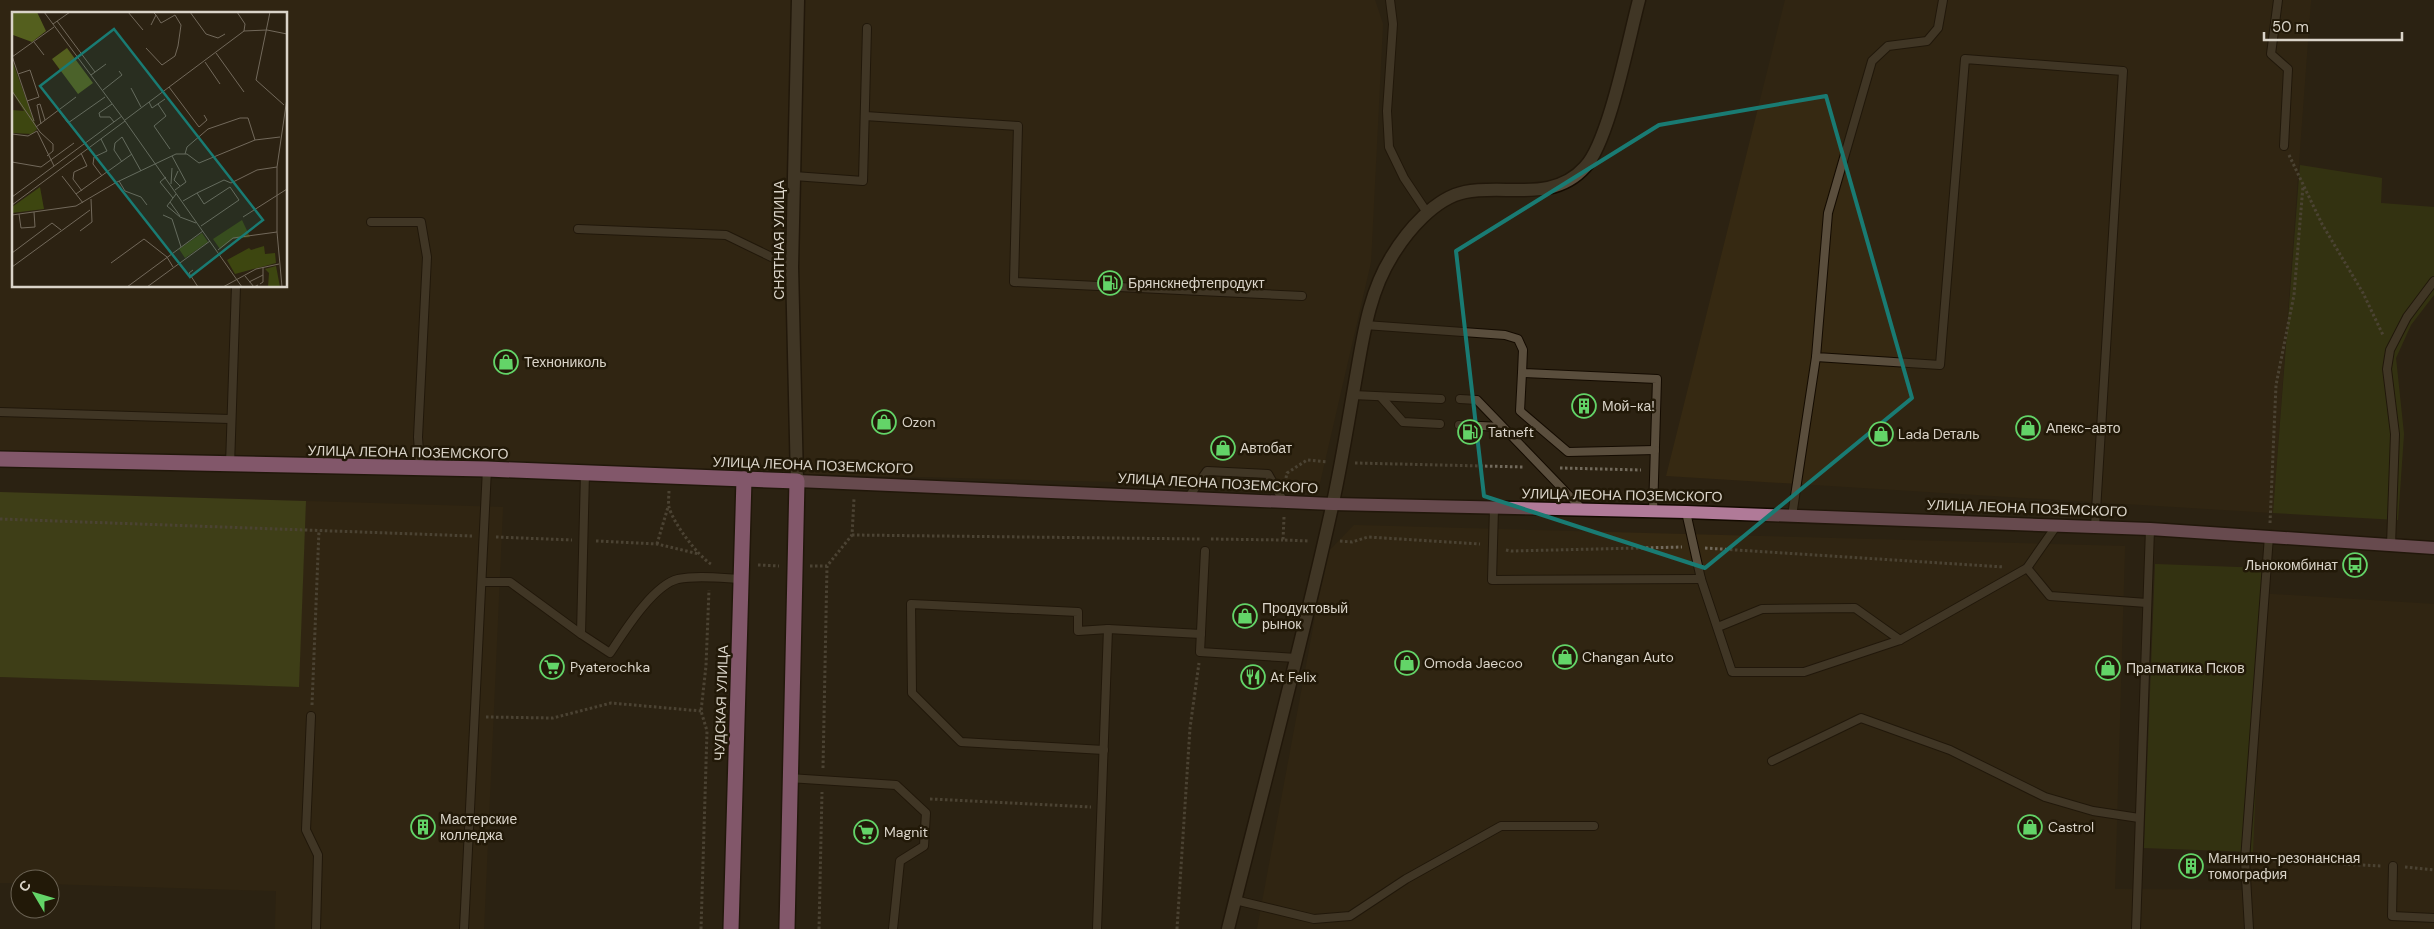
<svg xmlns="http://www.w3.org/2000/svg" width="2434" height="929" font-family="'DM Sans',sans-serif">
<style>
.built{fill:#362912;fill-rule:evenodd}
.green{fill:#3d4610}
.forest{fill:#545f1e}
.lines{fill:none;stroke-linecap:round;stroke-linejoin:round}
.lane-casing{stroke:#140b00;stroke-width:10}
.street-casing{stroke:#140b00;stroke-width:15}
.primary-casing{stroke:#140b00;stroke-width:15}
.highway-casing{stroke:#140b00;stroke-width:18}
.path{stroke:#726a5c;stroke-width:3;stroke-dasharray:2.5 2.5;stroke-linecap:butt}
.lane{stroke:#5a4e3d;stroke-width:8}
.street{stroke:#5a4e3d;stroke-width:12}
.primary{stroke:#b07a98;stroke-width:12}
.highway{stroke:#ea97d5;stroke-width:15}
.marked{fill:none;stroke:#197b73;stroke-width:4;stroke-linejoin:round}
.labels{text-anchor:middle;stroke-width:5;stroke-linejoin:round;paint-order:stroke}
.street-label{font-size:14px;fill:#dad4c9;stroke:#221908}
.poi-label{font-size:14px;fill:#dad4c9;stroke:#221908;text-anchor:start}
.inset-road{fill:none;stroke:#72695b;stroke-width:1}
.view{fill:#197b73;fill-opacity:0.15;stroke:#197b73;stroke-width:2.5}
.inset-edge{fill:none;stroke:#dad4c9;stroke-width:2.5}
</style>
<rect width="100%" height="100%" fill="#2c2212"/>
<!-- built -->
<g class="built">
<path d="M0,0H1375L1383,24L1371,262L1319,487L0,454ZM14,14H286V286H14Z"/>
<polygon points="1785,0 2311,0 2273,513 1666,476"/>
<polygon points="306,501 503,507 484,929 275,929 276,891 50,884 50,879 20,879 20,883 0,883 0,677 298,687"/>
<polygon points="1354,525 2125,546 2115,889 2243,890 2256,593 2434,604 2434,929 1257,929 1327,553"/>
</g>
<!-- green -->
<g class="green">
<polygon points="2300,165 2382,178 2381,203 2434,207 2434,295 2411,325 2396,358 2404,434 2398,520 2273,513"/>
<polygon points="2155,564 2265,568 2253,852 2144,848"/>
</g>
<!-- forest -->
<polygon class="forest" points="0,492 306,501 299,687 0,677"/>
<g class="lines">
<!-- lane casing -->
<g class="lane-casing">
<g id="lane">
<polyline points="1390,0 1393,24 1387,111 1389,147 1404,178 1428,214"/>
<polyline points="1943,0 1938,28 1927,41 1888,46 1872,61 1828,213 1816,357 1940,365 1965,59 2123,71 2095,527"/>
<polyline points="2278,0 2271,54 2288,69 2284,146"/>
<polyline points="865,116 1018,126 1014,282 1302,296"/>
<polyline points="794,176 863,181 867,28"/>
<polyline points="371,222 421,222 427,257 418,437 420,468"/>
<polyline points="578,229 726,235 792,267"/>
<polyline points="1365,325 1505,335 1518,339 1523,350 1522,373 1657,379 1653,512"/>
<polyline points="1522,373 1520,411 1568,452 1655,450"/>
<polyline points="1353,395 1441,399"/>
<polyline points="1381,397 1403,422 1440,424"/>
<polyline points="1460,399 1477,400 1583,510"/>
<polyline points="0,412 230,419"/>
<polyline points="1459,425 1502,427"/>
<polyline points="230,465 236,286"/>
<path d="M585,473L581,634L610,653C624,632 653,585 678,579C697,575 721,578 741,579"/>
<polyline points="1188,498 1207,471 1268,474 1284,502"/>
<polyline points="1494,508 1492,580 1701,579"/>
<polyline points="1686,512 1701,579 1732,672 1804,672 1900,640 2027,568 2057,525"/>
<polyline points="1792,516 1816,357"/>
<polyline points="2391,545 2395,434 2387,369 2390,350 2407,317 2434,281"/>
<polyline points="1205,551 1200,652 1296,658"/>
<polyline points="2027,568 2050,596 2147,603"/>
<polyline points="482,582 510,582 581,634"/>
<polyline points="1718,627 1762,609 1855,608 1900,640"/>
<polyline points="311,716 306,830 318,855 316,929"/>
<polyline points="1104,750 961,742 912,693 911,604 1078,612 1078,631 1108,629 1201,634"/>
<polyline points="1772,761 1861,718 1950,750 2045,797 2093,811 2139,818"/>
<polyline points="789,778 896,785 926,813 924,846 900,861 893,929"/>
<polyline points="2393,866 2392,916 2434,918"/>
<polyline points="1235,900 1314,919 1350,916 1406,879 1501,826 1594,826"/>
<polyline points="464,929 487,469"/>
<polyline points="1097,929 1108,629"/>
<polyline points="2136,929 2150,529"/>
<polyline points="2249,929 2245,860 2269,536"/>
</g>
</g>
<!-- street casing -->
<g class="street-casing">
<g id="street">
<polyline points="797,481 792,267 798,0"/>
<path d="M1228,929C1263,788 1301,648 1332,507C1342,462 1349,416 1357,371C1364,331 1370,291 1392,256C1407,231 1435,198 1465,192C1505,184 1553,203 1585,167C1609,142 1629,37 1639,0"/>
</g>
</g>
<!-- primary casing -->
<g class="primary-casing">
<polyline id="primary" points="797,481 1333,504 1686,512 2150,529 2434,548"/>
</g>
<!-- highway casing -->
<g class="highway-casing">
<g id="highway">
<polyline points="0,459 487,469 797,481 787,929"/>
<polyline points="731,929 744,479"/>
</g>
</g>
<!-- path -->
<g class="path">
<polyline points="2289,155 2322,224 2363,293 2383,335"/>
<polyline points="1355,463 1524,467"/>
<polyline points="1560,468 1641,470"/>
<polyline points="1286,478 1287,473 1307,460 1327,462"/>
<path d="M669,491C669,495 668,502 669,507C673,523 698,556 711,564"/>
<polyline points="1284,517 1283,540 1309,541"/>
<polyline points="0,519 472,536"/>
<polyline points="2270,523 2276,385 2294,295 2303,186"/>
<polyline points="852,535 1200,539"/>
<polyline points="496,537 572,540"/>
<polyline points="1211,539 1283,540"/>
<polyline points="596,541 657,544 699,554"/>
<polyline points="1340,541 1352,542 1368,537 1480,544"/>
<polyline points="657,544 668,507"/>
<polyline points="1705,548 2004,567"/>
<polyline points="1506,550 1511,551 1682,547"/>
<polyline points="758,565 779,566"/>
<polyline points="810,566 827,566"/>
<polyline points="312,705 319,530"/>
<polyline points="486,717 553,718 611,703 701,711"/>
<polyline points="823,768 827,566 852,535 854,499"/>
<polyline points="930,799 1091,807"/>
<polyline points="2258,860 2381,866"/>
<polyline points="2405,867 2434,870"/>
<polyline points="701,929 707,731 701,711 706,666 709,590"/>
<polyline points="819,929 822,792"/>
<polyline points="1177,929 1190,728 1199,663"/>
</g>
<!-- lane -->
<use href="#lane" class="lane"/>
<!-- street -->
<use href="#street" class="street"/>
<!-- primary -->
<use href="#primary" class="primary"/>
<!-- highway -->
<use href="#highway" class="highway"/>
</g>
<!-- marked area -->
<path d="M0 0H2434V929H0ZM1826,96L1912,398L1705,568L1484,496L1456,251L1659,125Z" fill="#2c2212" fill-opacity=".55" fill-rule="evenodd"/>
<path class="marked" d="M1826,96L1912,398L1705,568L1484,496L1456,251L1659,125Z"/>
<!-- icons -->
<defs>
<g id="fuel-ring" transform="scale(1.25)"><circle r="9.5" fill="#221908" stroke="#63d468" stroke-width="1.5"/><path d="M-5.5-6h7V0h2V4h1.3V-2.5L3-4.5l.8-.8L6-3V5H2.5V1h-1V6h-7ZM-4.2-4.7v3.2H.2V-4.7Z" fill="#63d468"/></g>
<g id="shop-ring" transform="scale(1.25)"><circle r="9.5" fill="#221908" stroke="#63d468" stroke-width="1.5"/><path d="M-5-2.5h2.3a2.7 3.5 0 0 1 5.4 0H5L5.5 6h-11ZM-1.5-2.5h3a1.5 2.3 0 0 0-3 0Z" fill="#63d468"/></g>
<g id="building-ring" transform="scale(1.25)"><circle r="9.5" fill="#221908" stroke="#63d468" stroke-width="1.5"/><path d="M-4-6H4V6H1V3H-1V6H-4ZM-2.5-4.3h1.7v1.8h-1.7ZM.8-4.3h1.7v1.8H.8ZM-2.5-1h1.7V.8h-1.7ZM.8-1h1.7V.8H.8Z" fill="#63d468"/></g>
<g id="bus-ring" transform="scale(1.25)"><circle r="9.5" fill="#221908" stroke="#63d468" stroke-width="1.5"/><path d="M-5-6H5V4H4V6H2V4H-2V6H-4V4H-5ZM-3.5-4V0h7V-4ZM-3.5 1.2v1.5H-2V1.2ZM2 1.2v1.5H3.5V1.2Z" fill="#63d468"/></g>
<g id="supermarket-ring" transform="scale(1.25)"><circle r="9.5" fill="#221908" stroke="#63d468" stroke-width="1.5"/><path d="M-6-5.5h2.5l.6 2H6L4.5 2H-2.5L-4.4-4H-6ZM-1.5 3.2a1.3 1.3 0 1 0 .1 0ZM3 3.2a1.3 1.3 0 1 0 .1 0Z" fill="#63d468"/></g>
<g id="restaurant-ring" transform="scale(1.25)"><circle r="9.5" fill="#221908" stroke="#63d468" stroke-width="1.5"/><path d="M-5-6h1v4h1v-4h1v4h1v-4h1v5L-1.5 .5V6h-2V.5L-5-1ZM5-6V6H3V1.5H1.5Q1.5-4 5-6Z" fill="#63d468"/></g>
</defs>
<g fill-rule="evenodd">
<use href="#fuel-ring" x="1110" y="283"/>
<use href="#shop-ring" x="506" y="362"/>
<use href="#building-ring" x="1584" y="406"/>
<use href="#shop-ring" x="884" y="422"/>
<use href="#shop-ring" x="2028" y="428"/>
<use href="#fuel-ring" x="1470" y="432"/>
<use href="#shop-ring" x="1881" y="434"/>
<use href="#shop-ring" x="1223" y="448"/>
<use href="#bus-ring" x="2355" y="565"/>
<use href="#shop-ring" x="1245" y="616"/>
<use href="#shop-ring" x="1565" y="657"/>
<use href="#shop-ring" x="1407" y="663"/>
<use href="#supermarket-ring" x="552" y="667"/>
<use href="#shop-ring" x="2108" y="668"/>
<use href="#restaurant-ring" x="1253" y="677"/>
<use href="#building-ring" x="423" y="827"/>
<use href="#shop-ring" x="2030" y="827"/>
<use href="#supermarket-ring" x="866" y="832"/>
<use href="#building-ring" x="2191" y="866"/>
</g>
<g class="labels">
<!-- street labels -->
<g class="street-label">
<text transform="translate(779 240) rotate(-90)" y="5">СНЯТНАЯ УЛИЦА</text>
<text transform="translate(408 452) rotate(1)" y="5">УЛИЦА ЛЕОНА ПОЗЕМСКОГО</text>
<text transform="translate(813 465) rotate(2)" y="5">УЛИЦА ЛЕОНА ПОЗЕМСКОГО</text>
<text transform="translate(1218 483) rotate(3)" y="5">УЛИЦА ЛЕОНА ПОЗЕМСКОГО</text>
<text transform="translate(1622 495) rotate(1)" y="5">УЛИЦА ЛЕОНА ПОЗЕМСКОГО</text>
<text transform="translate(2027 508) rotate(2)" y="5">УЛИЦА ЛЕОНА ПОЗЕМСКОГО</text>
<text transform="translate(721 703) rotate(-88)" y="5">ЧУДСКАЯ УЛИЦА</text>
</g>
<!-- poi labels -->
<g class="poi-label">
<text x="1128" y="288">Брянскнефтепродукт</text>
<text x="524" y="367">Технониколь</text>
<text x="1602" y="411">Мой-ка!</text>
<text x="902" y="427">Ozon</text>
<text x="2046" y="433">Апекс-авто</text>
<text x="1488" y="437">Tatneft</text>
<text x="1898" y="439">Lada Dеталь</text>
<text x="1240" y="453">Автобат</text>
<text x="2338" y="570" text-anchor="end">Льнокомбинат</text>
<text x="1262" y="613">Продуктовый<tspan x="1262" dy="16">рынок</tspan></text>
<text x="1582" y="662">Changan Auto</text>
<text x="1424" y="668">Omoda Jaecoo</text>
<text x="570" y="672">Pyaterochka</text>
<text x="2126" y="673">Прагматика Псков</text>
<text x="1270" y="682">At Felix</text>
<text x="440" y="824">Мастерские<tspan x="440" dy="16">колледжа</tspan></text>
<text x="2048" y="832">Castrol</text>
<text x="884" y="837">Magnit</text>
<text x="2208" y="863">Магнитно-резонансная<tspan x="2208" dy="16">томография</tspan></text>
</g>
</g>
<!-- overview -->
<g transform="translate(12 12)">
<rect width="275" height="275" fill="#2c2212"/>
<path d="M0,48L25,117L20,122L0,121V98L12,99L0,80ZM28,175L32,197L0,201V195ZM230,208L238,225L221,227L208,237L201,227ZM190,221L196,230L173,246L167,237ZM252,234L253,242L263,241L264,251L223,262L215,248L237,236L239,238ZM264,254L268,275H256L257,261L253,257Z" fill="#3d4610"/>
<path d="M0,0H25L34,19L20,30L1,23ZM55,36L81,71L66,82L40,47Z" fill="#545f1e"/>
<path class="inset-road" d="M116,0L131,18M178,0L194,22L206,26L213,22M258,0L244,68L272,93M45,9L83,60M41,12L58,0M139,13L144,3L141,0M232,19L255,18L275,22M22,30L32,43M134,36L150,53L163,44L166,34L169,13L163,3L149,11L144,3M204,41L232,80M0,44L22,109M0,45L42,15M193,50L208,72M6,62L18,58L27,85L15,89M79,63L94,52M157,75L187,115L195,108L192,103M119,76L129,95M91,78L110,63L107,59M0,79L28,120L41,132V139L35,144M137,90L140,96L153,87M100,92L87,101L88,105H98L102,110M146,92L154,104L142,114L158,137M47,99L56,111L93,85M113,108L232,19L233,12L225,0M113,109L230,275M29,112L25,93L28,92L33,108M24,115L64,85M25,119L42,154M0,122L16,124L25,119M89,127L95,139L82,145L81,152L90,164M69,141L75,154L62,160L61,167L70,179M173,142L175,135L196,117L228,106H236L243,128M160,144L174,170L163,178M0,150L29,155L62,131M110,150L102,138L103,131L110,125L129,159M166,159L162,168L168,174M50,164L71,191M154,165L148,170L161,186M107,169L113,179L129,185L135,193M159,172L160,156M64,182L120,142M164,182L155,194L168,205L184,211M0,185L110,104M171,189L185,181M158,190L168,204M0,193L113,109L32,0M7,202L9,216L23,215L22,200M0,203L64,194L103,171L164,142H175L187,151L243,128L268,125M151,203L160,207L169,235M231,205L275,177M189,214L227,188L218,175L192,192L185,181L212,168L219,171L245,158L265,155M68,219L80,210L79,187M206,238L221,226L265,220M0,241L40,211L49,218M99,251L132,227L155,245L161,255M0,255L78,198M181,258L177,261L186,275M233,264L242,275L246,273M237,270L251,263M248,272L251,270V255M115,275L191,219M135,275L198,229M211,275L244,257L267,252M270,275L265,220V155L275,86"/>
<path class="view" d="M102,17L251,208L178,265L28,74Z"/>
<rect width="275" height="275" class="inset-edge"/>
</g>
<!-- north arrow -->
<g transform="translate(35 894) rotate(308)"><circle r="24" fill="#221908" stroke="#6c6455"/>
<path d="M0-4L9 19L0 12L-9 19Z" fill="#63d468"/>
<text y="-8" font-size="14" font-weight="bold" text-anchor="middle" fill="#dad4c9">С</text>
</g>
<!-- scale -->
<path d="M2264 32v8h138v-8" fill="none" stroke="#dad4c9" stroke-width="2.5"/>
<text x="2272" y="32" font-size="15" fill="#dad4c9" stroke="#221908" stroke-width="4" paint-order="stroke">50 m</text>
</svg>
